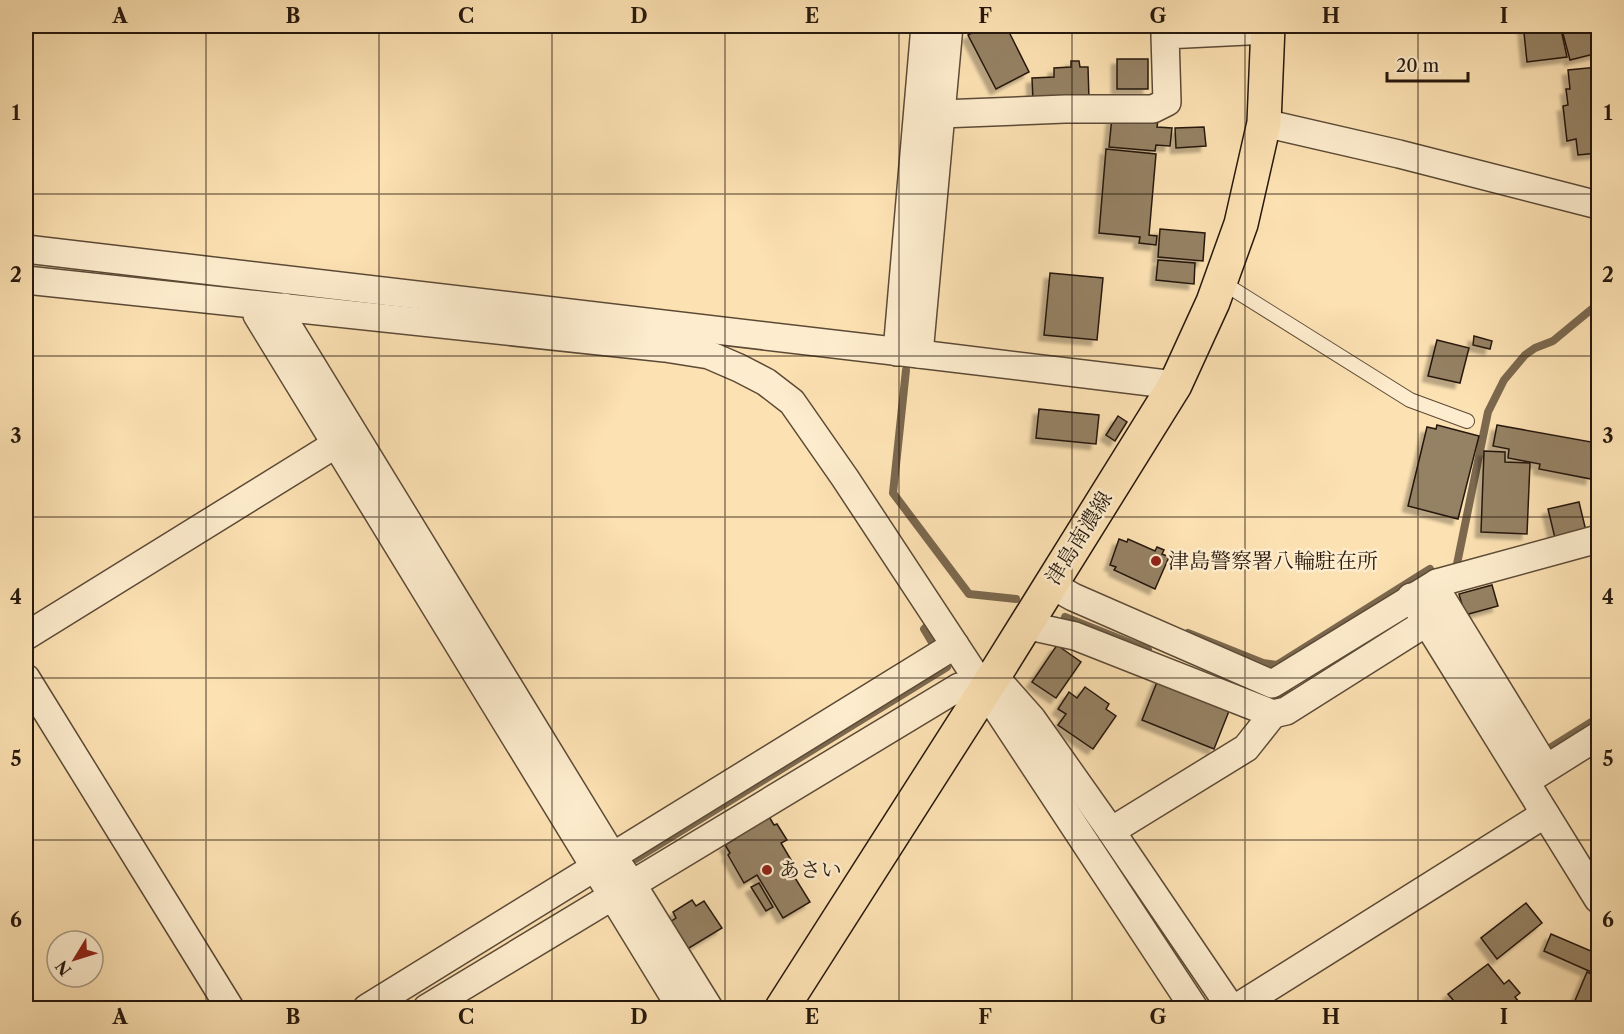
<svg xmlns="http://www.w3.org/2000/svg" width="1624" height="1034" font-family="'Libre Caslon Text','Noto Serif JP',serif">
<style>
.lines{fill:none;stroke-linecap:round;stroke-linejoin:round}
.stream{stroke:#7b684e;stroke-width:8}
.building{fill:#958163;stroke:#26180d;stroke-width:1.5;filter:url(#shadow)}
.service-casing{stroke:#5c4a36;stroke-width:16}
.minor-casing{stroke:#5c4a36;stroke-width:30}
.primary-casing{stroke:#26180d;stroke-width:36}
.service{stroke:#fdeccd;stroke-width:14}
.minor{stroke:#fdeccd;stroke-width:27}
.primary{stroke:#fce1b2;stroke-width:33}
.grid{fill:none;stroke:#26180d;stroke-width:1.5;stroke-opacity:0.55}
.poi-dot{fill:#8f2418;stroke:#fdeccd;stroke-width:2}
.labels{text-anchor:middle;stroke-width:5;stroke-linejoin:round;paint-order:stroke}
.street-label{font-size:21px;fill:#26180d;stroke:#fdeccd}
.poi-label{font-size:21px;fill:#26180d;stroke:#fdeccd;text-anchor:start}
.neatline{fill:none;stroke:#26180d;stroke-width:2}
.grid-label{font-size:20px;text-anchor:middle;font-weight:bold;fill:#26180d}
</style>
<defs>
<filter id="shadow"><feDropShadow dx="-5.5" dy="5.5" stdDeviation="1.5" flood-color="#0004"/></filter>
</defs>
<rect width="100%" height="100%" fill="#fce1b2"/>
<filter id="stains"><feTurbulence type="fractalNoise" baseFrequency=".00333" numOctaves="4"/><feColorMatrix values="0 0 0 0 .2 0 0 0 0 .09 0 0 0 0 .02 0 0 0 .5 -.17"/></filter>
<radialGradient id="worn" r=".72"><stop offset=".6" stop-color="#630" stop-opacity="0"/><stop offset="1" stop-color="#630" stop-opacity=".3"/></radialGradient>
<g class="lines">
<!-- stream -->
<g class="stream">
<polyline points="906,370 893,493 969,594 1016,599"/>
<polyline points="1457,564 1488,412 1504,380 1525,355 1535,348 1553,341 1593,308 1598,302"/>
<polyline points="1065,617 1148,650"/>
<polyline points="929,624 924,629 933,644"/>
<polyline points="1188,633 1263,663 1277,665 1430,569"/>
<path d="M1260,695C1272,700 1280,699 1291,693"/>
<polyline points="1550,748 1598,718"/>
<polyline points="634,860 947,667"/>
</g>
</g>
<!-- building -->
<g class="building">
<polygon points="986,26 1006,26 1029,72 996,89 968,35"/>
<polygon points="1523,26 1554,26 1524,31"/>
<polygon points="1579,26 1598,26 1598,53 1570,60 1562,30"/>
<polygon points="1561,29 1567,57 1527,62 1524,33"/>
<rect x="1117" y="59" width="31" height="30"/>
<polygon points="1071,61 1079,61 1080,67 1088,67 1089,99 1033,101 1032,78 1054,77 1054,68 1071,67"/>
<polygon points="1598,67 1598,153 1578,155 1576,139 1567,141 1563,106 1568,105 1566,89 1570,89 1568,70"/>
<polygon points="1112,117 1158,121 1157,127 1172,128 1170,146 1156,145 1155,151 1109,147"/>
<polygon points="1204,127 1206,146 1176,148 1175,128"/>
<polygon points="1106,149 1156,154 1149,235 1157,236 1156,245 1139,243 1140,237 1099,233"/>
<polygon points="1160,229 1205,233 1203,261 1158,257"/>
<polygon points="1158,260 1195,263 1194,284 1156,280"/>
<polygon points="1050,273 1103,278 1097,340 1044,335"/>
<polygon points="1474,336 1492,341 1490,349 1473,345"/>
<polygon points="1437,340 1469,348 1460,383 1428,376"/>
<polygon points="1039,409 1099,415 1096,444 1036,438"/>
<polygon points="1118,416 1127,422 1115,441 1106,435"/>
<polygon points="1437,425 1479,436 1458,519 1408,506 1427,427 1436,429"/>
<polygon points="1497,425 1597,443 1591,479 1539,469 1540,464 1508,458 1509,449 1493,446"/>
<polygon points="1484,451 1505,452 1505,462 1530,463 1527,534 1481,532"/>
<polygon points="1579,502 1586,531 1555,538 1548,509"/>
<polygon points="1119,539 1127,542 1128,539 1155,551 1157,547 1164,550 1162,554 1169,557 1155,589 1114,570 1116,567 1110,565"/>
<polygon points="1492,585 1498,606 1465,615 1459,594"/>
<polygon points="1057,645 1081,662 1056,698 1032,682"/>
<polygon points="1159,677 1231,706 1214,749 1142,720"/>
<polygon points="1085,687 1109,704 1106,709 1116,716 1093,749 1058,725 1066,714 1058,709 1069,692 1077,698"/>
<polygon points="768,815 774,825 777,824 787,840 781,843 797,870 792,873 810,902 783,918 757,875 744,883 728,855 730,853 725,845 735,839 733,836"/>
<polygon points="759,883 773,907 766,911 751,887"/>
<polygon points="692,900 696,906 704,901 722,928 684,951 667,924 676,918 673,912"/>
<polygon points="1526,903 1542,923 1497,959 1481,938"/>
<polygon points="1551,934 1598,954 1598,975 1544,951"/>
<polygon points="1488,964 1504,984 1509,980 1520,993 1515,997 1524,1008 1460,1008 1448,994"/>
<polygon points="1587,972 1598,977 1598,998 1594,1008 1588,1008 1574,1003"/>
</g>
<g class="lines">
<!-- service casing -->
<g class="service-casing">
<polyline id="service" points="1220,281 1410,400 1467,421"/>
</g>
<!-- minor casing -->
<g class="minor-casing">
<g id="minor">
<polyline points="941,114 1065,109 1153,109 1167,102 1165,35 1268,30"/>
<polyline points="1264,123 1399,154 1598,205"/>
<polyline points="26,249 919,354 1175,385"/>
<polyline points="26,280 665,348 709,355 739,368 766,382 792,402 845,478 1194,1008"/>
<polyline points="257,305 257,315 681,1008"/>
<polyline points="284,307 283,318 613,857 632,884 709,1008"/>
<polyline points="897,352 925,26"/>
<polyline points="919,354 949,26"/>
<polyline points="1437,583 1441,597 1546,768"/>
<polyline points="1050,584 1073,597 1272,684 1437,583 1598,539"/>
<polyline points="1411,597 1598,899"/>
<polyline points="1025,625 1075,636 1273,714 1246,748 1111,831"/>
<polyline points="26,636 336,444"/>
<polyline points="994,676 1032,719 1111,831 1231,1008"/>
<polyline points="26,678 230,1008"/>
<polyline points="1273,714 1286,711 1427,622"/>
<polyline points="1531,778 1598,736"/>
<polyline points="367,1008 955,645"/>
<polyline points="427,1008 959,687 984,691"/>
<polyline points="1236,1008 1545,814"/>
</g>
</g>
<!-- primary casing -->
<g class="primary-casing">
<polyline id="primary" points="782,1008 994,676 1175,385 1213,302 1241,224 1264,123 1268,26"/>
</g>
<!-- service -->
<use href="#service" class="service"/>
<!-- minor -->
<use href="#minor" class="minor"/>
<!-- primary -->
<use href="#primary" class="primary"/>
</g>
<!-- grid -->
<path class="grid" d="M206,26V1008M379,26V1008M552,26V1008M725,26V1008M899,26V1008M1072,26V1008M1245,26V1008M1418,26V1008M26,194H1598M26,356H1598M26,517H1598M26,678H1598M26,840H1598"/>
<!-- markers -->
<g class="poi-dot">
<circle cx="1156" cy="561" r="6"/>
<circle cx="767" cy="870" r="6"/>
</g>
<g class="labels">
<!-- street labels -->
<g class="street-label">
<text transform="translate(1079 538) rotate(-58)" y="7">津島南濃線</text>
</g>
<!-- poi labels -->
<g class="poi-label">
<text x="1168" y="568">津島警察署八輪駐在所</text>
<text x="779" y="877">あさい</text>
</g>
</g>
<!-- margin -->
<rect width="1624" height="1034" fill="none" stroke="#fce1b2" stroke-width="66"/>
<!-- north arrow -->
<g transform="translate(75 959) rotate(232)"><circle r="28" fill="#fdeccd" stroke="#a79780" stroke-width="1.5"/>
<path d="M0-4.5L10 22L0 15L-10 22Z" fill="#8f2418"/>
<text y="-9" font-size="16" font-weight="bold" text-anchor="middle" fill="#26180d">N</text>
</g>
<!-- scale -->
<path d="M1387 72v9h81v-9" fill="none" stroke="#26180d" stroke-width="3"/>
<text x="1396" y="72" font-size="18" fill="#26180d" stroke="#fdeccd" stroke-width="4.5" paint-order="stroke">20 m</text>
<rect x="33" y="33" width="1558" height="968" class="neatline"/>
<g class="grid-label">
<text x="120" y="23">A</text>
<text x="293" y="23">B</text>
<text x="466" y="23">C</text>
<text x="639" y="23">D</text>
<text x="812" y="23">E</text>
<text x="985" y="23">F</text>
<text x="1158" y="23">G</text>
<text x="1331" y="23">H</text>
<text x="1504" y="23">I</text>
<text x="16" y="120">1</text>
<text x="1608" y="120">1</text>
<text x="16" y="282">2</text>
<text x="1608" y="282">2</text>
<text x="16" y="443">3</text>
<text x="1608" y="443">3</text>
<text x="16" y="604">4</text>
<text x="1608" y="604">4</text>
<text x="16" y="766">5</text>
<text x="1608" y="766">5</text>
<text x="16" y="927">6</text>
<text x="1608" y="927">6</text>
<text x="120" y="1024">A</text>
<text x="293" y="1024">B</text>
<text x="466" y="1024">C</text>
<text x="639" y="1024">D</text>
<text x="812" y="1024">E</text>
<text x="985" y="1024">F</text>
<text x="1158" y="1024">G</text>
<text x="1331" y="1024">H</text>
<text x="1504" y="1024">I</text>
</g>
<rect width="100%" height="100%" filter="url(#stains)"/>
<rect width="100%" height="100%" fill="url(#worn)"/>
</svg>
